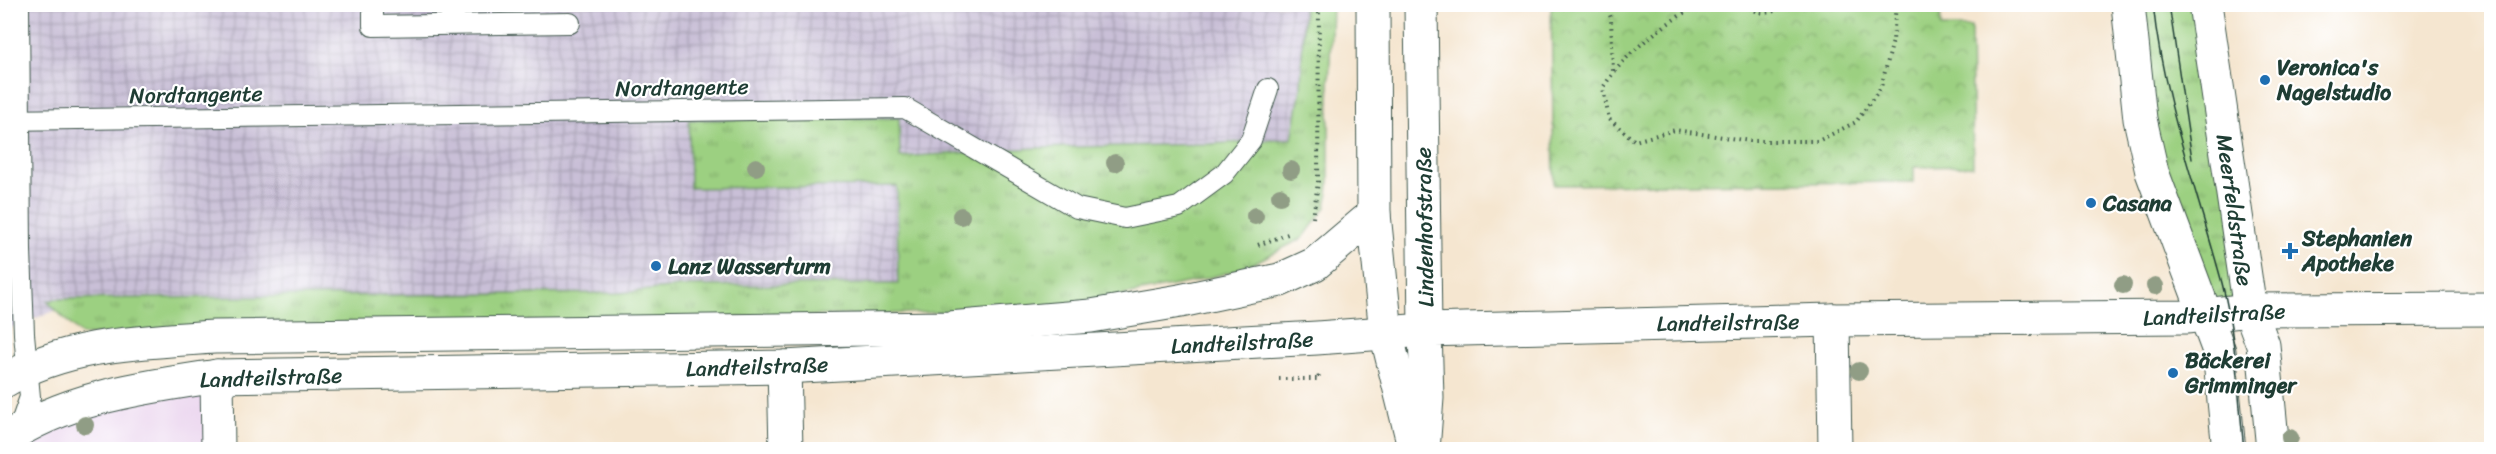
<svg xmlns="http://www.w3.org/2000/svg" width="2496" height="454" font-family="Sriracha,sans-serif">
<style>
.built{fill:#e9d2ed}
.industrial{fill:url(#industrial-grid)}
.grass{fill:url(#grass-tufts);stroke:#5e865a;stroke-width:1.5}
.park{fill:url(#park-crowns);stroke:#5e865a;stroke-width:1.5}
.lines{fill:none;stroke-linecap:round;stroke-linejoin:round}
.lane-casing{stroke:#3f564b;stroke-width:22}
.street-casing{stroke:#3f564b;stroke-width:35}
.secondary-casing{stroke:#3f564b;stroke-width:35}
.path{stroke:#3f564b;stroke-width:4;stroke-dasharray:1.5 4.5;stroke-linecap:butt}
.lane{stroke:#fff;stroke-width:20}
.street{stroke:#fff;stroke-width:33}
.secondary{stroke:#fff;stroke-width:33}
.tram{stroke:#1f3d34;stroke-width:1.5}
.tree{fill:#909d85}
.poi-dot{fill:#1f6fb2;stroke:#fff;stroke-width:2}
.labels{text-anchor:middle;stroke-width:4.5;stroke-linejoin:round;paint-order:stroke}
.poi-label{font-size:22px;font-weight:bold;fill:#1f3d34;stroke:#fff;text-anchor:start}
.street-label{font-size:22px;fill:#1f3d34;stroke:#fff}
</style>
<defs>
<pattern id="industrial-grid" width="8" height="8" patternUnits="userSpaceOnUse" patternTransform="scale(1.5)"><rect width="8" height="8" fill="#c9bfd7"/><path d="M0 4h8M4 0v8" fill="none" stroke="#a39caf"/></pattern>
<pattern id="grass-tufts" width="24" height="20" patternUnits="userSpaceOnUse" patternTransform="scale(1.5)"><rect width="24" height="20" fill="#9cd081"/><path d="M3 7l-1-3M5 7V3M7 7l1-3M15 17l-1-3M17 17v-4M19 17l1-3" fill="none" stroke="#7faa6a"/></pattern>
<pattern id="park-crowns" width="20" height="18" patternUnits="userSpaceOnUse" patternTransform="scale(1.5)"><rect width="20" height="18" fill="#9cd081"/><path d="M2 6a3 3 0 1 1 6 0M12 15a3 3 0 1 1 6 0" fill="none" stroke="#7faa6a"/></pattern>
</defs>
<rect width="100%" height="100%" fill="#fff"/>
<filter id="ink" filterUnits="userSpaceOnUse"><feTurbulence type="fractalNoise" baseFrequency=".0167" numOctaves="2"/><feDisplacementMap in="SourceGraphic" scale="12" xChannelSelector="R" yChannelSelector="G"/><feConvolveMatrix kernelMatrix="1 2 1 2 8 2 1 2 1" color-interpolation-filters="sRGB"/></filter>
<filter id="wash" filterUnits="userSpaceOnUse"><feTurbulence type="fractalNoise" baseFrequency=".008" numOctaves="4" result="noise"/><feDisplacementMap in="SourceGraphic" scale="24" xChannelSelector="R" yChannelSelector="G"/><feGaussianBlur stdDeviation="1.35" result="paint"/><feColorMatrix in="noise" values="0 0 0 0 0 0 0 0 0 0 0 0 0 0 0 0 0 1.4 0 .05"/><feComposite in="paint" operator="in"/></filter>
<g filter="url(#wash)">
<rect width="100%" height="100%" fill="#f5e6d0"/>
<!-- built -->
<polygon class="built" points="206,387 206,449 8,450 98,411"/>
<!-- industrial -->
<polygon class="industrial" points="5,5 1306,5 1308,177 898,289 70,305 5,330"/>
<!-- grass -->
<g class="grass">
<polygon points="1304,5 1332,5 1329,87 1329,185 1326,207 1303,238 1242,269 1192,282 1115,297 1028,310 81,335 47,301 57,299 620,293 690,286 898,284 897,186 690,188 689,120 899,118 900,157 1035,148 1210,144 1292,139 1301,88"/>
<polygon points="2128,5 2205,5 2250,310 2206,315 2175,230"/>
</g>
<!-- park -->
<polygon class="park" points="1551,5 1940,5 1941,27 1971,27 1973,166 1914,167 1914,182 1554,185"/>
</g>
<g filter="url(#ink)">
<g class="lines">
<!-- lane casing -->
<g class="lane-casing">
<g id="lane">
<polyline points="373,4 373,26 570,23"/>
<polyline points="4,120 905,108 1077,208 1125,218 1179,207 1224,174 1251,140 1268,89"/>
<polyline points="18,431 30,397 24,334 21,250 19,4"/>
</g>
</g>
<!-- street casing -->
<g class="street-casing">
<g id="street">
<polyline points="2128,4 2140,119 2152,172 2219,351 2229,450"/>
<polyline points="2205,4 2250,310 2263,345 2273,450"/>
<polyline points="1833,320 1835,450"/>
<polyline points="1386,333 1415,450"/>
<polyline points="784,367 786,450"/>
<polyline points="217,376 218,450"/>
<polyline points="1423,450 1427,398 1425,330 1833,320 2186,317 2250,310 2492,309"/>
</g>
</g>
<!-- secondary casing -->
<g class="secondary-casing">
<g id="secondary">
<polyline points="1373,4 1374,214 1386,333"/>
<path d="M4,381C67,343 143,342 214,337L949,328L1091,316L1180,301L1280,280L1315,264L1374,214"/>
<path d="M4,440C65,397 146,387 217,376L784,367L1317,338L1425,330L1421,4"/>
</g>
</g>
<!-- path -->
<g class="path">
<polyline points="1606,4 1611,18 1613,72"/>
<path d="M1700,4C1666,22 1623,54 1603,88L1609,119L1635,141L1675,130L1750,141H1818L1856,122L1881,87L1893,41L1896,4"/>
<path d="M1745,4C1758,16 1773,15 1787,4"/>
<polyline points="1313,218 1318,182 1319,4"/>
<polyline points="1258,245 1288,234"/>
<polyline points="1279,379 1319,379 1318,372"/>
</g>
<!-- lane -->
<use href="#lane" class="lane"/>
<!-- street -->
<use href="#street" class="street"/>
<!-- secondary -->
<use href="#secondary" class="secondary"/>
<!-- tram -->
<g class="tram">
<path d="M2153,4C2163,101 2197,190 2222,283C2236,336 2238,394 2244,450"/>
<polyline points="2169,4 2192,159"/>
</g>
</g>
<!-- trees -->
<g class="tree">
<circle cx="1115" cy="163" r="9"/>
<circle cx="756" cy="167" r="9"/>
<circle cx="1291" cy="170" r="9"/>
<circle cx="1280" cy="196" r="9"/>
<circle cx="961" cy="216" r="9"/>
<circle cx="1255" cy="216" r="9"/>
<circle cx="2123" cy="285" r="9"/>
<circle cx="2155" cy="286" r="9"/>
<circle cx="1859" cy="371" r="9"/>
<circle cx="85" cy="425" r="9"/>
<circle cx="2290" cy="438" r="9"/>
</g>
</g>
<!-- markers -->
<g class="poi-dot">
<circle cx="2265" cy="80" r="6"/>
<circle cx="2091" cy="203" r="6"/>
<path d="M2287 242h6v6h6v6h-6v6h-6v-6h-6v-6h6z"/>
<circle cx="656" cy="266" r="6"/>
<circle cx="2173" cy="373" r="6"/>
</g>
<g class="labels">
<!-- poi labels -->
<g class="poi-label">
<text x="2277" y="75">Veronica's<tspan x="2277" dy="25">Nagelstudio</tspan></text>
<text x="2103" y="211">Casana</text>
<text x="2302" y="246">Stephanien<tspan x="2302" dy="25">Apotheke</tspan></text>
<text x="668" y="274">Lanz Wasserturm</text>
<text x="2185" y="368">Bäckerei<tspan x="2185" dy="25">Grimminger</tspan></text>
</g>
<!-- street labels -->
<g class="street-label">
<text transform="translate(682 87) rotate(-1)" y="8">Nordtangente</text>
<text transform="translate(196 94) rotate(-1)" y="8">Nordtangente</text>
<text transform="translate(2235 210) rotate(82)" y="8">Meerfeldstraße</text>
<text transform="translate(1424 227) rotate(-91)" y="8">Lindenhofstraße</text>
<text transform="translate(2214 314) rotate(-3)" y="8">Landteilstraße</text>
<text transform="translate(1728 322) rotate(-1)" y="8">Landteilstraße</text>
<text transform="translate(1242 342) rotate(-3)" y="8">Landteilstraße</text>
<text transform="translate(757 366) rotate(-2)" y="8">Landteilstraße</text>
<text transform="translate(271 377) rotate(-2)" y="8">Landteilstraße</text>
</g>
</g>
<!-- margin -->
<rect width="2496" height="454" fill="none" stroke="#fff" stroke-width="24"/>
</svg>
